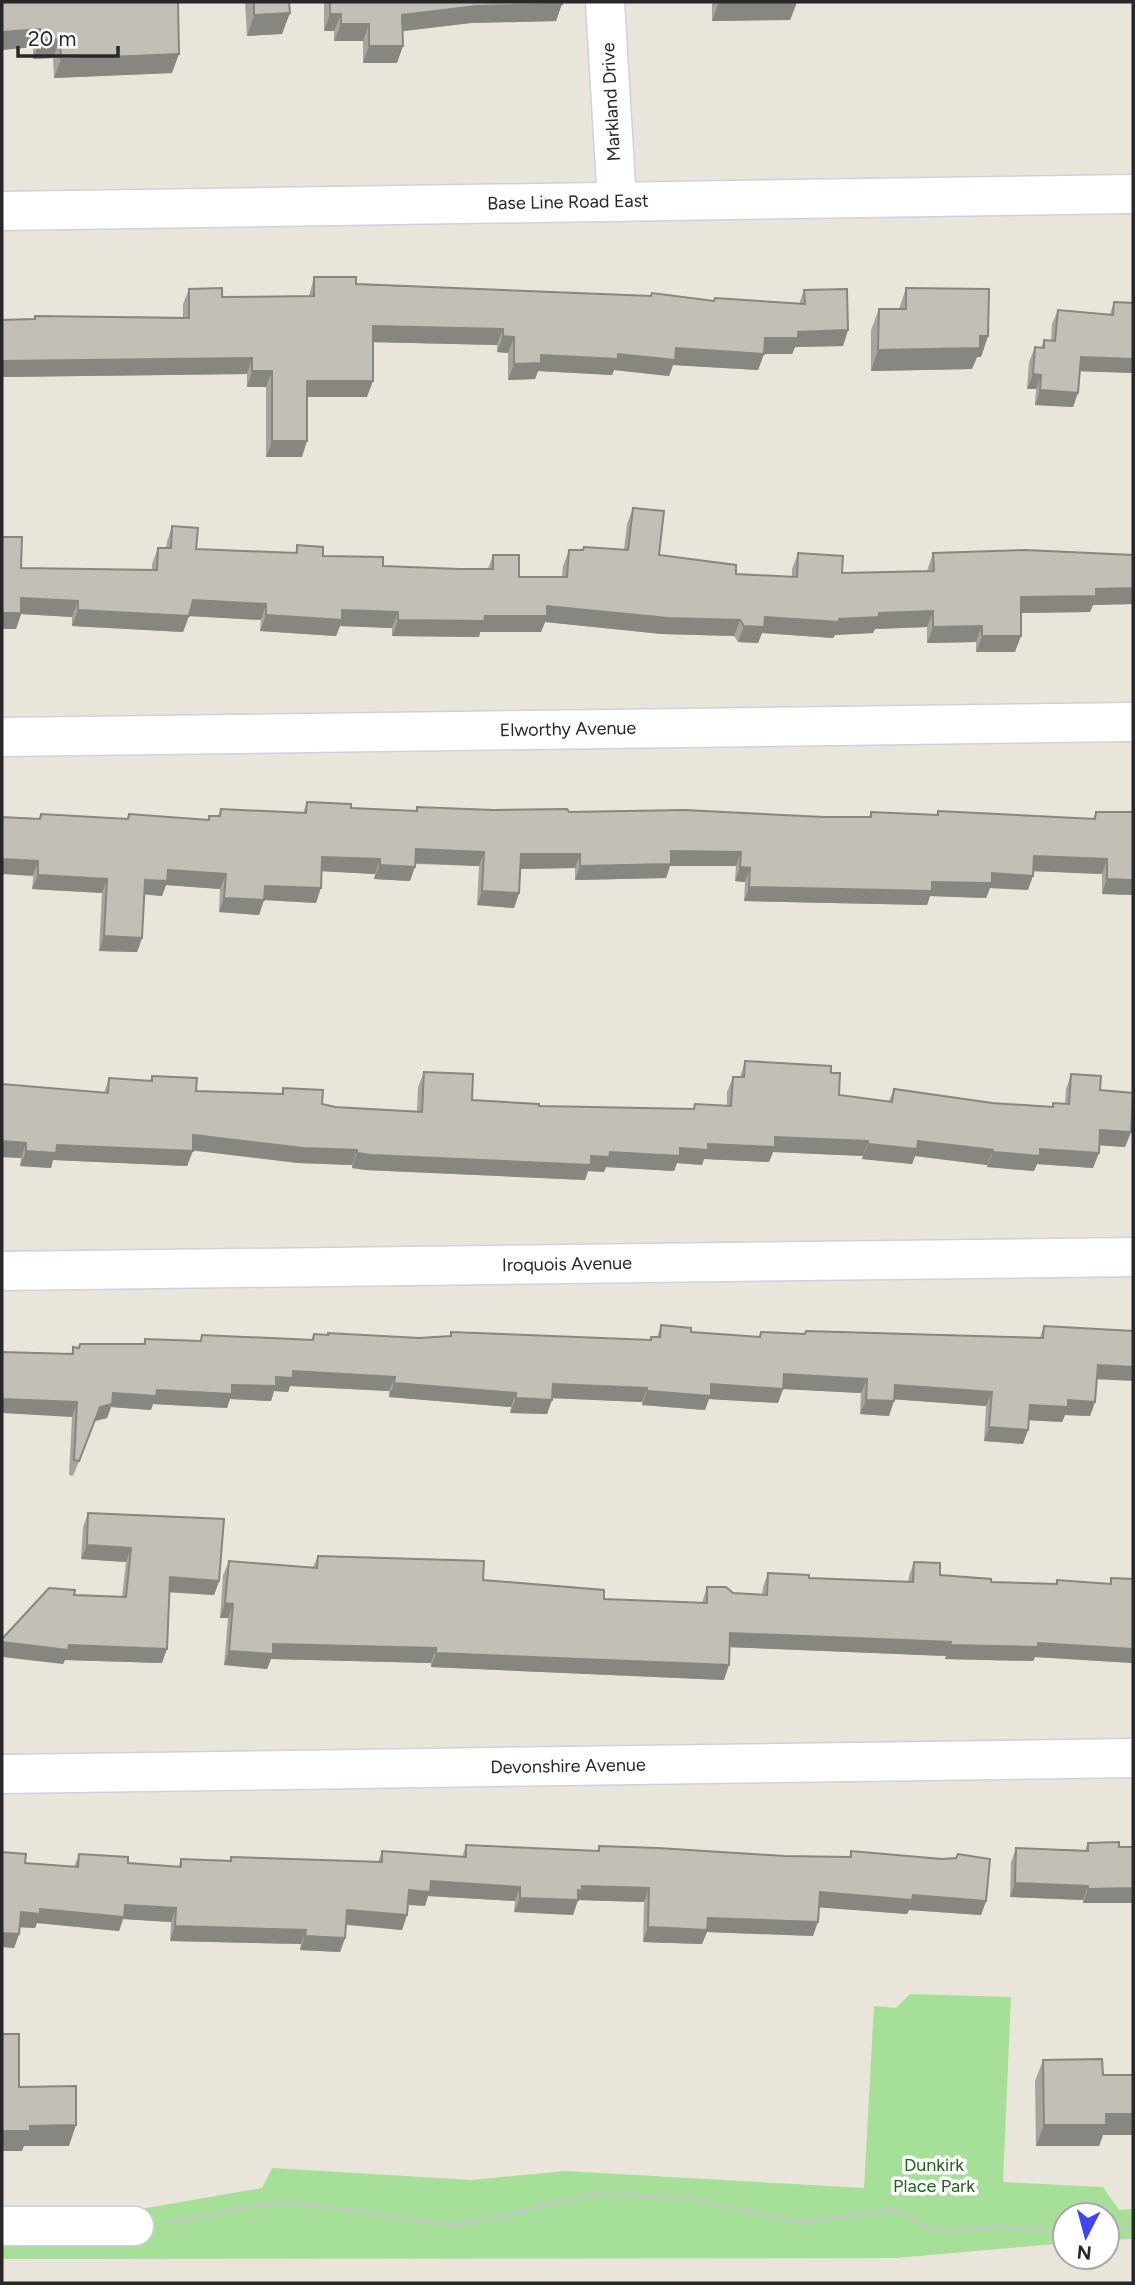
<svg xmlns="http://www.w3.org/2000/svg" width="1135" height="2285" font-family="Figtree,sans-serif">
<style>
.green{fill:#a6df97}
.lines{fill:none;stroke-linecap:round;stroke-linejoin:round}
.minor-casing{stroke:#cfd0e1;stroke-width:41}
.path{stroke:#c7c7c7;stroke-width:4.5;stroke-dasharray:5 3.5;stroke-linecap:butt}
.minor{stroke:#fff;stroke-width:38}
.wall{fill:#a7a49d}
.shaded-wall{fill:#888680}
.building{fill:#c2bfb7;stroke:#888680;stroke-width:2}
.labels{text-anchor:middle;stroke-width:7;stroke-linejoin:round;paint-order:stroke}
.street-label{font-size:18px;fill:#282828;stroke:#fff}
.park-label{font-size:18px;fill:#20611c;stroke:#fff}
</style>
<rect width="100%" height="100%" fill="#eae5da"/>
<!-- green -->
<polygon class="green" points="910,1994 1011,1997 1003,2182 1103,2187 1119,2210 1133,2209 1133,2239 1107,2240 1107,2215 1065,2215 1065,2243 897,2258 2,2259 2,2208 135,2210 262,2188 272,2168 471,2180 565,2171 864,2188 874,2006 896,2008"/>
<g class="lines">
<!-- minor casing -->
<g class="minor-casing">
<g id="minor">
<polyline points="605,2 617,202"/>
<polyline points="2,211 1133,194"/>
<polyline points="2,737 1133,722"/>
<polyline points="2,1271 1133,1257"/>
<polyline points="2,1774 1133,1758"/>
<polyline points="2,2226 134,2226"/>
</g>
</g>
<!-- path -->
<g class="path">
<polyline points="170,2223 261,2205 301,2203 452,2225 494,2219 589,2194 691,2198 800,2223 895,2210 935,2231 999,2227 1065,2231"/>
<polyline points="1107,2231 1133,2228"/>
</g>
<!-- minor -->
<use href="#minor" class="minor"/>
</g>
<!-- wall -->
<g class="wall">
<polygon points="2,2 172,73 54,78 53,58 33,59 33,47 2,50"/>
<polygon points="245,2 289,2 282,34 247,36"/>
<polygon points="324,2 562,2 556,21 471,23 403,31 397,63 363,63 363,41 334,41 334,31 324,31"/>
<polygon points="712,2 797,2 790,20 712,21"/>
<polygon points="314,277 356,284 714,301 715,298 799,304 804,290 848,330 843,346 795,347 792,354 764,354 758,370 673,365 669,376 614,370 612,375 538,371 535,379 508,380 508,353 497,352 497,345 373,342 367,397 307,397 302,457 266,457 266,387 247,387 247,374 2,377 2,320 34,319 35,316 183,317 183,304 189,289 222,297 309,296"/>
<polygon points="906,288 988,336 981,357 977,357 972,369 871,371 871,330 879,309 899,309"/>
<polygon points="1114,302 1133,303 1133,373 1080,371 1073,407 1035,405 1036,389 1027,389 1029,362 1035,347 1041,348 1044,340 1051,341 1052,324 1058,310 1110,314"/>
<polygon points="633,508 659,555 736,574 792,577 792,569 798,553 842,573 927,571 933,553 1133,555 1133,604 1093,605 1090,612 1021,613 1015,652 976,652 976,642 927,643 927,627 875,629 873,633 835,635 833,638 762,633 758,643 738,642 734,636 662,634 545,622 541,632 480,632 479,637 392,636 392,628 340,626 336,636 260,631 261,620 189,616 183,632 72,626 72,617 21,614 16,629 21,568 152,570 152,564 158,548 166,548 167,542 172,526 196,549 295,553 297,545 323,556 383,566 460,569 488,569 493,555 519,577 562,577 563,566 569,550 582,550 584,547 624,550 627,524"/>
<polygon points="307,802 351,808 416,811 417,807 569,812 824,817 869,817 871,812 937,815 938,811 1093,819 1096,812 1133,812 1133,895 1102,894 1102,874 1033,871 1028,890 990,888 986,898 930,896 927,905 744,901 745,882 735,881 736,866 670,866 666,878 575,880 575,868 521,869 519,893 514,908 477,905 479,866 415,864 410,881 374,879 375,874 322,871 316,903 264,900 259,915 219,912 220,889 166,885 162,896 144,894 142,938 137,952 99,951 102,893 32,889 39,819 41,814 127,819 129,814 208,820 209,816 218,816 221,809 303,813"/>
<polygon points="745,1061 831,1073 839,1095 889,1101 894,1089 992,1103 1052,1107 1053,1103 1065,1104 1066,1089 1071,1074 1100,1090 1131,1132 1125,1147 1099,1145 1093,1168 1037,1164 1034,1171 987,1167 987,1165 915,1156 912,1164 862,1159 863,1156 773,1152 769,1162 704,1159 702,1165 677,1163 674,1171 606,1167 604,1172 588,1171 585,1180 366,1170 352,1168 352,1165 298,1163 193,1150 187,1166 53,1160 51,1168 20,1166 21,1158 2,1157 104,1093 109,1078 150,1081 152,1076 196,1091 281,1094 283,1088 322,1104 335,1107 417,1111 418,1087 424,1072 472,1100 539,1106 693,1109 695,1104 727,1106 727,1092 733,1077 740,1077"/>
<polygon points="661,1325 691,1332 759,1337 761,1332 804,1334 806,1331 1040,1337 1044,1326 1097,1379 1095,1402 1090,1416 1065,1415 1062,1422 1029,1420 1023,1444 984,1441 986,1406 894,1399 889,1416 860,1414 861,1393 783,1389 778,1403 709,1399 705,1410 642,1405 642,1402 552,1398 547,1414 510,1413 511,1407 389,1397 389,1391 290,1386 288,1392 274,1391 271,1401 230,1399 227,1408 153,1404 151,1410 111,1407 107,1418 95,1421 73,1476 69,1475 72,1417 71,1354 73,1347 78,1347 80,1344 143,1344 145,1339 200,1341 202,1335 311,1340 314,1334 327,1335 328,1333 419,1338 450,1336 451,1332 650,1340 651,1337 657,1337"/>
<polygon points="88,1513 219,1581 214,1595 170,1592 162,1663 65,1660 63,1664 74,1595 122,1597 126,1562 81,1559 83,1527"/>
<polygon points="318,1556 604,1599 702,1603 707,1587 733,1593 762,1595 763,1587 768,1573 809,1578 908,1582 909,1576 914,1562 940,1575 991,1582 1056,1584 1057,1580 1109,1584 1111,1578 1133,1579 1133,1663 1035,1657 1033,1661 945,1659 946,1656 730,1647 724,1680 431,1667 431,1663 271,1659 267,1669 224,1665 228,1618 220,1618 223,1575 229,1561 313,1567"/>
<polygon points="1088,1843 1119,1847 1133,1847 1133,1903 1083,1903 1083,1900 1010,1897 1011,1862 1016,1848 1085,1850"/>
<polygon points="466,1845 597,1851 599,1846 784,1856 849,1857 851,1851 986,1901 981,1915 909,1910 907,1914 819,1907 813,1936 707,1932 702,1944 643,1942 644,1902 578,1900 573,1915 514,1912 515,1901 428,1896 425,1906 408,1905 407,1915 402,1930 346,1925 345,1938 340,1952 300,1950 301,1944 170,1941 171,1922 123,1919 119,1931 37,1923 35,1928 19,1927 19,1934 14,1948 2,1947 2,1852 25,1863 74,1867 79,1854 128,1863 178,1867 181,1859 230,1860 231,1857 378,1862 382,1851 462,1857"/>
<polygon points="1043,2060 1103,2075 1133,2075 1133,2135 1103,2135 1099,2146 1036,2146 1035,2081"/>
</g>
<!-- shaded-wall -->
<g class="shaded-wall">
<polygon points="719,2 797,2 790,20 712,21"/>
<polygon points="562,4 556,21 471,23 396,32 402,15 477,6"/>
<polygon points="290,13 282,34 247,36 254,15"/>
<polygon points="330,14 341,14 334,31 324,31"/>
<polygon points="341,24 369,24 363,41 334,41"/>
<polygon points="40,29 33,47 2,50 2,32"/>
<polygon points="60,39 53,58 33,59 40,40"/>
<polygon points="369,46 403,46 397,63 363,63"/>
<polygon points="179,54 172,73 54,78 61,59"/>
<polygon points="373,326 503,329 497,345 367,342"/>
<polygon points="848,330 843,346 795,347 792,354 762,354 764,354 758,370 673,365 669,376 614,370 612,375 538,371 535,379 508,380 514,364 541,355 618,354 765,338 798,332"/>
<polygon points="503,336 514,337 508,353 497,352"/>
<polygon points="980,336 988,336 981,357 977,357 972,369 871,371 878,350"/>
<polygon points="1081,357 1133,359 1133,373 1075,371"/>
<polygon points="252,358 247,374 2,377 2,361"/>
<polygon points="252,371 272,371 266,387 247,387"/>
<polygon points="1033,374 1041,375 1036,389 1027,389"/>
<polygon points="307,381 373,381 367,397 301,397"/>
<polygon points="1040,390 1078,393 1073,407 1035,405"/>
<polygon points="272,441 307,441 302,457 266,457"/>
<polygon points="1133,588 1133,604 1093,605 1090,612 1015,613 1021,597 1096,589"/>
<polygon points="21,598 78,601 72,617 21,614 16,629 2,629 2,613"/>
<polygon points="193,600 266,604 261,620 189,616 183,632 72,626 78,610"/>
<polygon points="547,606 740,620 734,636 662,634 545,622 541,632 480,632 479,637 392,636 398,620 485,616"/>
<polygon points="342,610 398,612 392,628 340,626 336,636 260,631 266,615"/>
<polygon points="933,611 927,627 875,629 873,633 835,635 833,638 762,633 758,643 738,642 744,626 765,617 839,619 879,613"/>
<polygon points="982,626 976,642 927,643 933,627"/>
<polygon points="982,636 1021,636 1015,652 976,652"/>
<polygon points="416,849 484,852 479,866 411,863"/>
<polygon points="671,851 741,852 736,866 670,866 666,878 575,880 580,866"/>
<polygon points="521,854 580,854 575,868 516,869"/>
<polygon points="1034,856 1107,859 1102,874 1029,871"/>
<polygon points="322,857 380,859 375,874 317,871"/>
<polygon points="2,859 38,861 33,876 2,874"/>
<polygon points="380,865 415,867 410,881 374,879"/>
<polygon points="740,867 750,868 745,882 735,881"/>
<polygon points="168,870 226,874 220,889 166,885 162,896 140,894 145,880"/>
<polygon points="992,873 1033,876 1028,890 990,888 986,898 930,896 927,905 744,901 749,887 932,882"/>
<polygon points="38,875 107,879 102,893 32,889"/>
<polygon points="1107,879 1133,880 1133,895 1102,894"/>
<polygon points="265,886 321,888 316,903 264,900 259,915 219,912 224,898"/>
<polygon points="482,891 519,893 514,908 477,905"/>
<polygon points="104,936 142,938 137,952 99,951"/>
<polygon points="1100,1130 1131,1132 1125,1147 1095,1145"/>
<polygon points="193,1135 357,1150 352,1165 298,1163 188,1150"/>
<polygon points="775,1137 868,1141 863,1156 773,1152 769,1162 704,1159 702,1165 677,1163 674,1171 606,1167 604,1172 588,1171 585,1180 366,1170 352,1168 357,1153 591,1156 610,1152 680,1148"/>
<polygon points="2,1141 26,1143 21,1158 2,1157"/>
<polygon points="918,1141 993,1150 987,1165 915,1156 912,1164 862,1159 868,1144"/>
<polygon points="57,1145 193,1151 187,1166 53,1160 51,1168 20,1166 26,1151"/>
<polygon points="1040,1149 1099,1153 1093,1168 1037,1164 1034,1171 987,1167 993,1152"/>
<polygon points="1098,1365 1133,1367 1133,1381 1093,1379"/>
<polygon points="293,1371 395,1377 389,1391 290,1386 288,1392 274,1391 271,1401 230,1399 227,1408 153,1404 151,1410 111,1407 107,1418 95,1421 73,1476 100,1407 113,1393 232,1385 276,1377"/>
<polygon points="784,1374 867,1379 861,1393 783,1389 778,1403 709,1399 705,1410 642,1405 647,1391 711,1384"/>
<polygon points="394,1383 516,1393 511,1407 389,1397"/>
<polygon points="553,1384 647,1388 642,1402 548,1398"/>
<polygon points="895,1385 992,1392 986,1406 889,1399"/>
<polygon points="516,1398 552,1400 547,1414 510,1413"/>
<polygon points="2,1399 77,1402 72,1417 2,1413"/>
<polygon points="866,1400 894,1401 889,1416 860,1414"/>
<polygon points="1068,1400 1095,1402 1090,1416 1065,1415 1062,1422 1025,1420 1030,1405"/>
<polygon points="989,1427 1028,1430 1023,1444 984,1441"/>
<polygon points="87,1545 131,1548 126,1562 81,1559"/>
<polygon points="170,1577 219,1581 214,1595 165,1592"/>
<polygon points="225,1603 233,1604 228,1618 220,1618"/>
<polygon points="730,1633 951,1642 946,1656 725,1647"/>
<polygon points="2,1642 69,1645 167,1649 162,1663 65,1660 63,1664 2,1657"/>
<polygon points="1038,1643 1133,1649 1133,1663 1035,1657 1033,1661 945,1659 950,1645"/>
<polygon points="273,1644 436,1648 431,1663 271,1659 267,1669 224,1665 229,1651"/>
<polygon points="436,1653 729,1665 724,1680 431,1667"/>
<polygon points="431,1881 520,1887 515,1901 428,1896 425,1906 404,1904 409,1890"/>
<polygon points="1015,1883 1088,1886 1083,1900 1010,1897"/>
<polygon points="582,1886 649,1888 644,1902 578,1900 573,1915 514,1912 520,1898 578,1890"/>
<polygon points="1133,1888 1133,1903 1083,1903 1088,1889"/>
<polygon points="820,1892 913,1895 986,1901 981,1915 909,1910 907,1914 814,1907"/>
<polygon points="125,1905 176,1908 171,1922 123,1919 119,1931 37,1923 35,1928 15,1927 21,1912 40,1909"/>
<polygon points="347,1910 407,1915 402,1930 342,1924"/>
<polygon points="708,1918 818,1922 813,1936 707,1932 702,1944 643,1942 648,1927"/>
<polygon points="175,1926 306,1930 301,1944 170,1941"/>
<polygon points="2,1933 19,1934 14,1948 2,1947"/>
<polygon points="305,1936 345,1938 340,1952 300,1950"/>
<polygon points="1106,2114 1133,2114 1133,2135 1103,2135 1099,2146 1036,2146 1044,2125"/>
<polygon points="76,2125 69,2146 24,2146 22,2151 2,2151 2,2131 30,2126"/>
</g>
<!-- building -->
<g class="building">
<polygon points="2,2 178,2 179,54 61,59 60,39 40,40 40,29 2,32"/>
<polygon points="254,2 289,2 290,13 254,15"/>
<polygon points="330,2 562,2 562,4 477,6 402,15 403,46 369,46 369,24 341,24 341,14 330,14"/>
<polygon points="314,277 356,277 356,284 651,296 652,293 714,301 715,298 805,304 804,290 847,289 848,330 798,332 798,338 765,338 764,354 676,348 675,360 618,354 618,359 541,355 541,363 514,364 514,337 503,336 503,329 373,326 373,381 307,381 307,441 272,441 272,371 252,371 252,358 2,361 2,320 35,319 35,316 189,318 189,289 222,288 222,297 314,296"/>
<polygon points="906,288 989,289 988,336 980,336 980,348 878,350 879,309 906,309"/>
<polygon points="1114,302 1133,303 1133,359 1081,357 1078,393 1040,390 1041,375 1033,374 1035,347 1044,348 1044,340 1055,341 1058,310 1113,315"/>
<polygon points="633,508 664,511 659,555 736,565 736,574 797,577 798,553 843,556 842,573 934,571 933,553 1025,550 1133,555 1133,588 1096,589 1096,596 1021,597 1021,636 982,636 982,626 933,627 933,611 879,613 879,617 839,619 839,622 765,617 764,627 744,626 740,620 668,618 547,606 547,616 485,616 484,621 398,620 398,612 342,610 342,620 266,615 266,604 193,600 189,616 78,610 78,601 21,598 21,613 2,613 2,537 22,537 21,568 157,570 158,548 171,548 172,526 198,528 196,549 297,553 297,545 323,547 323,556 383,557 383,566 460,569 493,569 493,555 519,555 519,577 567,577 569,550 583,550 584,547 628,550"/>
<polygon points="307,802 351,804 351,808 417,811 417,807 493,810 567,809 569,812 684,810 824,817 871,817 871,812 938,815 938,811 1095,819 1096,812 1133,812 1133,880 1107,879 1107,859 1034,856 1033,876 992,873 992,883 932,882 932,891 749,887 750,868 740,867 741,852 671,851 671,864 580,866 580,854 521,854 519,893 482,891 484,852 416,849 415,867 380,865 380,859 322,857 321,888 265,886 264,900 224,898 226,874 168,870 167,881 145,880 142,938 104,936 107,879 38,875 38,861 2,859 2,817 40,819 41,814 128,819 129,814 209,820 209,816 220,816 221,809 306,813"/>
<polygon points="745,1061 831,1066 831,1073 840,1073 839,1095 892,1102 894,1089 992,1103 1053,1107 1053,1103 1069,1104 1071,1074 1101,1076 1100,1090 1133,1093 1131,1132 1100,1130 1099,1153 1040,1149 1040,1156 993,1152 993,1150 918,1141 917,1149 868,1144 868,1141 775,1137 775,1147 708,1144 708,1150 680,1148 680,1156 610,1152 609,1157 591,1156 591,1165 372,1155 357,1153 357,1150 303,1148 193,1135 193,1151 57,1145 56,1153 26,1151 26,1143 2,1141 2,1084 108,1093 109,1078 152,1081 152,1076 197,1078 196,1091 283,1094 283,1088 323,1090 322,1104 335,1107 422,1112 424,1072 473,1074 472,1100 539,1104 539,1106 694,1109 695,1104 731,1106 733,1077 744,1077"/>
<polygon points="661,1325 691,1328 691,1332 760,1337 761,1332 805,1334 806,1331 1043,1338 1044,1326 1133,1331 1133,1367 1098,1365 1095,1402 1068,1400 1068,1407 1030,1405 1028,1430 989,1427 992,1392 895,1385 894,1401 866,1400 867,1379 784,1374 783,1389 711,1384 711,1396 647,1391 647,1388 553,1384 552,1400 516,1398 516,1393 394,1383 395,1377 293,1371 293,1378 276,1377 276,1386 232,1385 232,1394 157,1390 156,1396 113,1393 112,1404 100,1407 79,1461 74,1460 77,1402 2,1399 2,1352 73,1354 73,1347 79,1348 80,1344 145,1344 145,1339 201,1341 202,1335 313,1340 314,1334 328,1335 328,1333 419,1338 451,1336 451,1332 651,1340 651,1337 660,1337"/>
<polygon points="88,1513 224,1519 219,1581 170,1577 167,1649 69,1645 68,1650 2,1642 2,1639 49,1588 75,1590 74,1595 126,1597 131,1548 87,1545"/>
<polygon points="318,1556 484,1561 483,1580 604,1590 604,1599 707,1603 707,1587 726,1587 733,1593 767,1595 768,1573 809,1575 809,1578 913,1582 914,1562 940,1563 940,1575 991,1579 991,1582 1057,1584 1057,1580 1111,1584 1111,1578 1133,1579 1133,1649 1038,1643 1038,1647 950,1645 951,1642 730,1633 729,1665 436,1653 436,1648 273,1644 273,1654 229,1651 233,1604 225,1603 229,1561 317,1568"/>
<polygon points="1119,1842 1119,1847 1133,1847 1133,1888 1088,1889 1088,1886 1015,1883 1016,1848 1088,1851 1088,1843"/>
<polygon points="466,1845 599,1851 599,1846 658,1848 784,1856 851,1857 851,1851 942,1859 956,1858 958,1854 990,1859 986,1901 913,1895 912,1900 820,1892 818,1922 708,1918 707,1930 648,1927 649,1888 582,1886 582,1891 578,1890 578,1900 520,1898 520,1887 431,1881 430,1892 409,1890 407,1915 347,1910 345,1938 305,1936 306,1930 175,1926 176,1908 125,1905 124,1917 40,1909 40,1914 21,1912 19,1934 2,1933 2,1852 26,1854 25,1863 78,1867 79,1854 128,1857 128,1863 181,1867 181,1859 231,1861 231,1857 382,1862 382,1851 466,1857"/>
<polygon points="2,2034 19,2034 19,2087 76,2086 76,2125 30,2126 30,2131 2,2131"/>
<polygon points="1102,2059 1103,2075 1133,2075 1133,2114 1106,2114 1106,2125 1044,2125 1043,2060"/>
</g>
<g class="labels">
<!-- street labels -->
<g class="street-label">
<text transform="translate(611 102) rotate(-93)" y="6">Markland Drive</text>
<text transform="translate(568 202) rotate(-1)" y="6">Base Line Road East</text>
<text transform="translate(568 729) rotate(-1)" y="6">Elworthy Avenue</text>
<text transform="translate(567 1264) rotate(-1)" y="6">Iroquois Avenue</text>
<text transform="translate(568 1766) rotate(-1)" y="6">Devonshire Avenue</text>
</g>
<!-- park labels -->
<g class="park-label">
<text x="934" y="2171">Dunkirk<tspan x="934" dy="21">Place Park</tspan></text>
</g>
</g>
<!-- border -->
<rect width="1135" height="2285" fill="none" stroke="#282828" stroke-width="7"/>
<!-- north arrow -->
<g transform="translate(1086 2236) rotate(186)"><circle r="33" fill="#ffffff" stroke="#a9a9a9" stroke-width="2"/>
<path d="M0-5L12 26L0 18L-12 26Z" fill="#3e45f3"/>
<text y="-10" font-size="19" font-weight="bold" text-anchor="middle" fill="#282828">N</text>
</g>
<!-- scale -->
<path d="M18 46v10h100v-10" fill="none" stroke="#282828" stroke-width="3.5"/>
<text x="28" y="46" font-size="21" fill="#282828" stroke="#ffffff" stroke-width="5" paint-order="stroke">20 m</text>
</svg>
